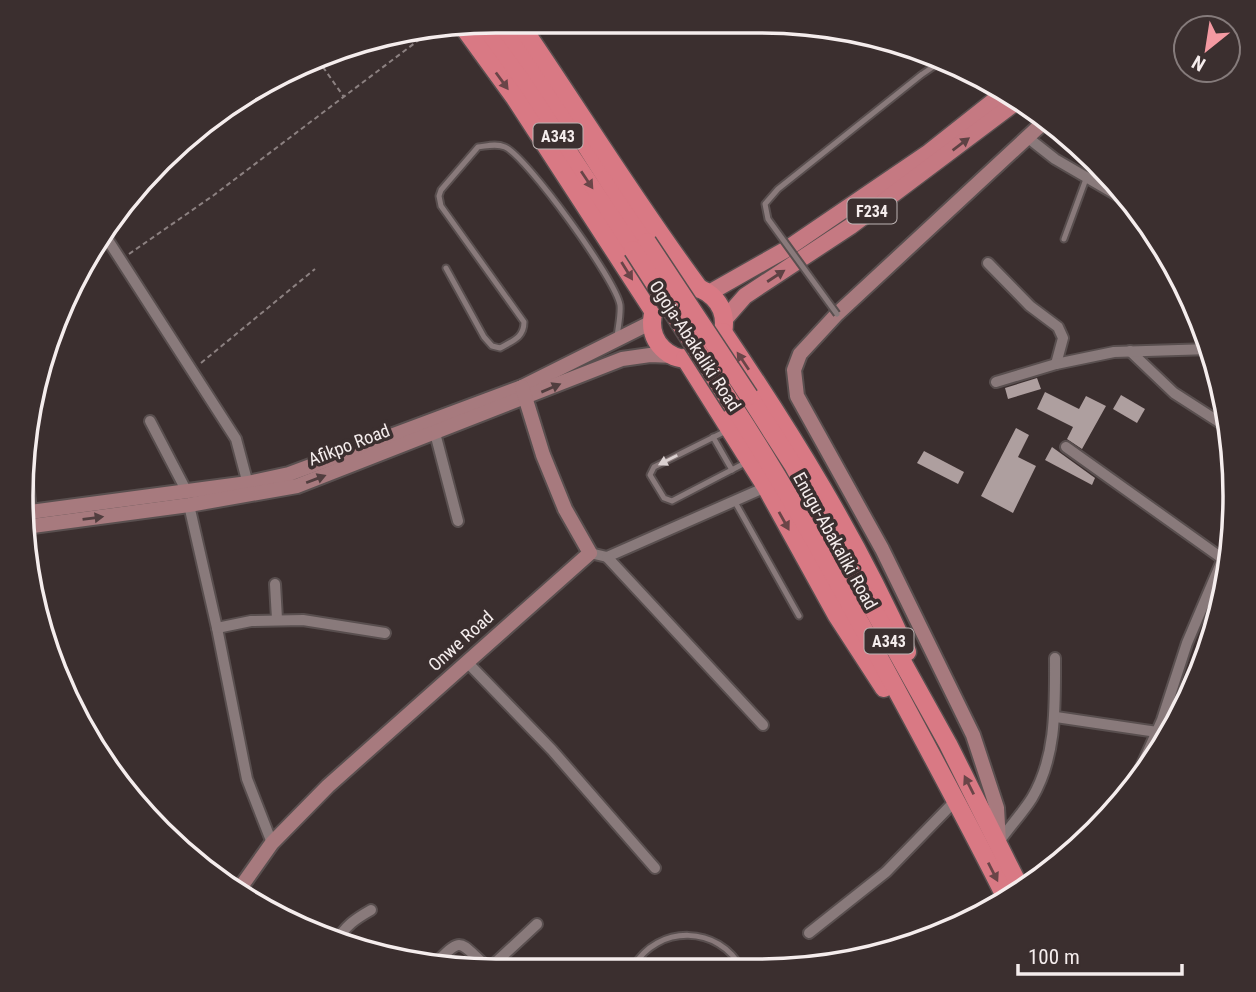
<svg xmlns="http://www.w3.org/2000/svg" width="1256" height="992" font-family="'Roboto Condensed',sans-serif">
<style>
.building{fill:#ae9f9f}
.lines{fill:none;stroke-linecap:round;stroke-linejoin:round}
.service-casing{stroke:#594f4f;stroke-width:9}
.minor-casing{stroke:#594f4f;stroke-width:14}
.secondary-casing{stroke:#594f4f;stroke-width:18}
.primary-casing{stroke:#594f4f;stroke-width:19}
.trunk-casing{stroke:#594f4f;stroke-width:21}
.path{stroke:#8c8181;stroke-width:2;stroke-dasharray:5 3.5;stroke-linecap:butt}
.service{stroke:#897a7b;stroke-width:5}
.minor{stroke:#897a7b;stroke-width:10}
.secondary{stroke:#a77a7e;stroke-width:14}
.primary{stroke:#c57982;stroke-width:16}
.trunk{stroke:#d97984;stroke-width:18}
.service-bridge-casing{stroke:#594f4f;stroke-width:9;stroke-linecap:butt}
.trunk-bridge-casing{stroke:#594f4f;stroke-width:21;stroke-linecap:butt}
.service-bridge{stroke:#897a7b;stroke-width:5}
.trunk-bridge{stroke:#d97984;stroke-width:18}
.oneway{fill:#6a4548}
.oneway2{fill:#5e4244}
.oneway3{fill:#513e3f}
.oneway4{fill:#dad0d0}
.labels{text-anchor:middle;stroke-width:7;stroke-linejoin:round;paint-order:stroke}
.shield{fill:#3b2f2f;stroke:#bdb4b4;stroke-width:2}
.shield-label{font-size:16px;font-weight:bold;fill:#f5eded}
.street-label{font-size:18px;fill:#f5eded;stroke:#3b2f2f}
.rim{fill:none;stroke:#f5eded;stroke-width:3.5}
</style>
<rect width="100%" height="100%" fill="#3b2f2f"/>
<!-- building -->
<g class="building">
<polygon points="1037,378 1041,389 1008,399 1005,388"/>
<polygon points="1045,392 1079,409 1086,396 1106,406 1082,449 1067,439 1073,427 1037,409"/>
<polygon points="1121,395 1145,409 1137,423 1113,409"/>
<polygon points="1016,428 1029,435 1018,457 1036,466 1013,513 981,496"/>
<polygon points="1052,447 1095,478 1092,485 1045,460"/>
<polygon points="924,451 964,472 958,484 917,463"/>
</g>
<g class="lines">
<!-- service casing -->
<g class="service-casing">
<g id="service">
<polyline points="921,75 943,60"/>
<polyline points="1064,239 1086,179"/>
<path d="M446,268L484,337L492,346L500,348C512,341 524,338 524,322L441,206L439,196L441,190L478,147C487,146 496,143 505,147C527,157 616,280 620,305C621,315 618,327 617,337"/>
<polyline points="726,431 654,467 650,475 664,498 672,501 747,462"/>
<polyline points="713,437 732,470"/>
<polyline points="735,502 799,616"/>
<path d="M633,967C658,924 719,925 742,969"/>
</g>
</g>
<!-- minor casing -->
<g class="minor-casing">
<g id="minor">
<polyline points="1027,137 1055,159 1122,198"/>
<polyline points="104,234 236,439 249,488"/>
<polyline points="988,263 1030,306 1058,327 1063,338 1056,364"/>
<polyline points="1130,351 1174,393 1230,429"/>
<polyline points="996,382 1056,364 1114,352 1211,349"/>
<polyline points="150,421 187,492"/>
<polyline points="435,433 458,521"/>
<polyline points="1066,447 1223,559"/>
<polyline points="26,462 31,512"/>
<polyline points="189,505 217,628 247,779 272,843"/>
<polyline points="590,553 607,557 766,487"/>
<polyline points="607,557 763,725"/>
<polyline points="275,584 277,619"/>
<polyline points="33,589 53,657"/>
<polyline points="217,628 251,621 303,620 385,633"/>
<polyline points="467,662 552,750 655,868"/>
<polyline points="1056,717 1157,732"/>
<polyline points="1129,794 1162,720 1187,643 1233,535"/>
<path d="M999,842C1009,827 1022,814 1032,798C1057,756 1055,705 1055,658"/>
<polyline points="809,933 886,872 956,800"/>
<path d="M337,942C344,926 357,918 371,910"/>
<path d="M436,963C462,936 459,942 484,964"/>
<polyline points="494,964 537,924"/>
</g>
</g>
<!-- secondary casing -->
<g class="secondary-casing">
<g id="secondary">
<polyline points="23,513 248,483 289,474 522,387 652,322"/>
<polyline points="25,527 189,505 297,486 622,359 650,355 674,356"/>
<polyline points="999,842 997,808 973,735 882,549 797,396 794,370 800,354 837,314 1046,120"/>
<polyline points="238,891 272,843 328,786 590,553 565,509 543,455 522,387"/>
</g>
</g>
<!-- primary casing -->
<g class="primary-casing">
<g id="primary">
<polyline points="709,293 785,250 929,152 1006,91"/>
<polyline points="724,320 745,296 851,226 1019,100"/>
</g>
</g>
<!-- trunk casing -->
<g class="trunk-casing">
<g id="trunk">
<polyline points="499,21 585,144 647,242"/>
<path d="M518,21C579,110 635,202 699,288"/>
<polyline points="479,23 520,79 633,250"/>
<polyline points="462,25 515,98 654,312"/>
<circle cx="688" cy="323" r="36"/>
<path d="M723,332C792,434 857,539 907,652"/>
<polyline points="685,358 766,487 836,614 884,688"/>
<polyline points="749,396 793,465 948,744 1021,890"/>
<path d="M733,406C785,485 830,567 875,650C920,733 965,816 1007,900"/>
</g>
</g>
<!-- path -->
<g class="path">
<polyline points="318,60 344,97"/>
<polyline points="129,254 214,195 432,30"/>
<polyline points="201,363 315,269"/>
</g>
<!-- service -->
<use href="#service" class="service"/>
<!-- minor -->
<use href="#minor" class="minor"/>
<!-- secondary -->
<use href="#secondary" class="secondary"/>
<!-- primary -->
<use href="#primary" class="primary"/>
<!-- trunk -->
<use href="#trunk" class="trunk"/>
<!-- service-bridge casing -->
<g class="service-bridge-casing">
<polyline id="service-bridge" points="837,314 768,219 765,204 778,189 921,75"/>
</g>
<!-- trunk-bridge casing -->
<g class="trunk-bridge-casing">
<g id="trunk-bridge">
<polyline points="647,242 749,396"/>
<polyline points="633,250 733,406"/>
</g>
</g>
<!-- service-bridge -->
<use href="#service-bridge" class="service-bridge"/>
<!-- trunk-bridge -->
<use href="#trunk-bridge" class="trunk-bridge"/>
</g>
<!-- one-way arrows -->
<defs><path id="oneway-solid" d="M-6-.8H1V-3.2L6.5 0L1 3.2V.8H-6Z" transform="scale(1.75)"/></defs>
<g class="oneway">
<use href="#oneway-solid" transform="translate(502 81) rotate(54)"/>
<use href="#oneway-solid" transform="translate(587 180) rotate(56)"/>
<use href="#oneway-solid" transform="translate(627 271) rotate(58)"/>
<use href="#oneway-solid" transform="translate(743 361) rotate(-124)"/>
<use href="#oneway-solid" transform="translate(784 521) rotate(61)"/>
<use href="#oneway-solid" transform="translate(969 785) rotate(-117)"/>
<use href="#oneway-solid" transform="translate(993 872) rotate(63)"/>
</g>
<g class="oneway2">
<use href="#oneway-solid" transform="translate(961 144) rotate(-37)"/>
<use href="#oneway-solid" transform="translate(776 276) rotate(-33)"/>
</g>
<g class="oneway3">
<use href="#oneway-solid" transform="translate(551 388) rotate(-23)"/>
<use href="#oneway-solid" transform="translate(316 479) rotate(-21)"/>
<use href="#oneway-solid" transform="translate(93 518) rotate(-7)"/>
</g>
<use class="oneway4" href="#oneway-solid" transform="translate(668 460) rotate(153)"/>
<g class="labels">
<!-- shield labels -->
<g class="shield">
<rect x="533.5" y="123.5" width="49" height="25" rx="5"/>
<rect x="847.5" y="198.5" width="49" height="25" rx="5"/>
<rect x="864.5" y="628.5" width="49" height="25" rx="5"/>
</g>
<g class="shield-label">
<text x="558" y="142">A343</text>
<text x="872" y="217">F234</text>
<text x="889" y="647">A343</text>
</g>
<!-- street labels -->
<g class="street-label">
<text transform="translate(695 346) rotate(57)" y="6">Ogoja-Abakaliki Road</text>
<text transform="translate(349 445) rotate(-21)" y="6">Afikpo Road</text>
<text transform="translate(835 541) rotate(61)" y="6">Enugu-Abakaliki Road</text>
<text transform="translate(461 641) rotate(-42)" y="6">Onwe Road</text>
</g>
</g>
<!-- crop -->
<path d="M0 0H1256V992H0ZM496 33H760A463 463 0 0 1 1223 496V496A463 463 0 0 1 760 959H496A463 463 0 0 1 33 496V496A463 463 0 0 1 496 33Z" fill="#3b2f2f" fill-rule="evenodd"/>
<path class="rim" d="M496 33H760A463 463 0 0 1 1223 496V496A463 463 0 0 1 760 959H496A463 463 0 0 1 33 496V496A463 463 0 0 1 496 33Z"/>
<!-- north arrow -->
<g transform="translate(1207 49) rotate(210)"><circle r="33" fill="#3b2f2f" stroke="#857b7b" stroke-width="2"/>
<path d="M0-5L12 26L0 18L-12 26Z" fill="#f49aa2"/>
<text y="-10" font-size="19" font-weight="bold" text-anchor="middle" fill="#f5eded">N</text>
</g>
<!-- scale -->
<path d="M1018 964v10h164v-10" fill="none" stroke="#f5eded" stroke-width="3.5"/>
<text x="1028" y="964" font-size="21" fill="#f5eded" stroke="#3b2f2f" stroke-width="5" paint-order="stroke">100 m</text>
</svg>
